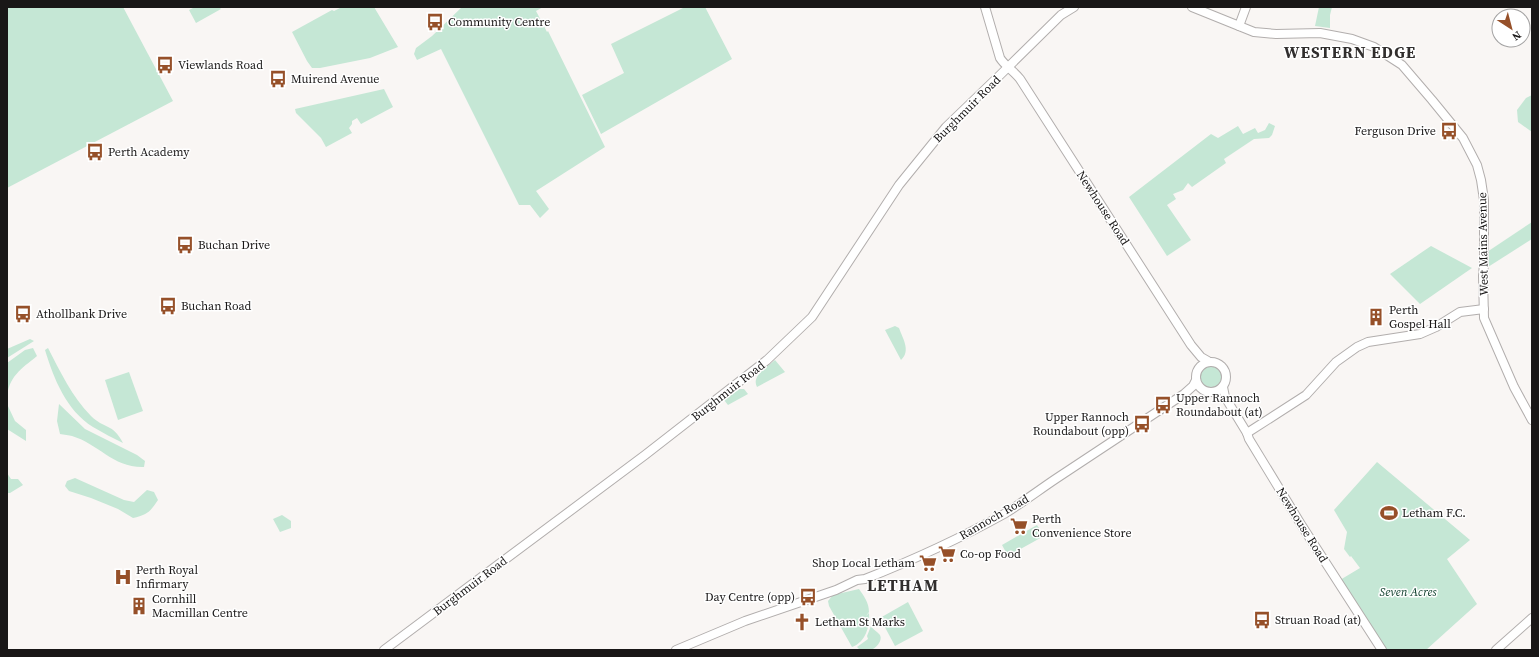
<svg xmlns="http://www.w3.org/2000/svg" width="1539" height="657" font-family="'Source Serif 4',serif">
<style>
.green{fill:#c5e7d5}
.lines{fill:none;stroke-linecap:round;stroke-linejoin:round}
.tertiary-casing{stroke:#b2aead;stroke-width:10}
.tertiary{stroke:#fff;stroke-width:8}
.labels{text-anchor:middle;stroke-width:3;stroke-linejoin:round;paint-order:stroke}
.poi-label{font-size:12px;fill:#191717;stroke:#fff;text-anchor:start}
.street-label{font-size:12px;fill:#191717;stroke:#fff}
.park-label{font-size:12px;font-style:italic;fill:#073926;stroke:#fff}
.district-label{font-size:16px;font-weight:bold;letter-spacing:1px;fill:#312e2d;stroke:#fff}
</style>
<rect width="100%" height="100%" fill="#f9f6f4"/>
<!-- green -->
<g class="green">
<polygon points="7,7 123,7 173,101 7,188"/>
<polygon points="195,7 219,7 221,9 196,23 189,10"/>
<polygon points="339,7 374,7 398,47 370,58 320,68 312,68 307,61 292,32 332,10 334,11 340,8"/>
<polygon points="462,7 543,7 536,11 547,32 548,31 605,147 536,191 549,209 540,218 530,205 519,205 441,49 417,60 414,54 416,48 432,36"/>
<polygon points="685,7 705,7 732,59 601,134 582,95 624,73 611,44"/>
<polygon points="1319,7 1332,7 1330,15 1330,28 1315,26"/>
<polygon points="384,89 393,107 361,124 357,118 352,121 352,124 349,128 352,133 326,147 321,138 296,113 295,109"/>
<polygon points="1532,95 1532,132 1518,122 1517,110 1526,98"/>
<polygon points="1269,123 1275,126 1272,135 1269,138 1254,139 1224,159 1226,163 1192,187 1188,183 1183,190 1173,194 1176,199 1167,205 1191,240 1167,256 1129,197 1211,134 1218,138 1238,126 1243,134 1255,128 1258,133 1265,130"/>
<polygon points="1532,222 1532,239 1488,267 1487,252"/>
<polygon points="1431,246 1472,268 1420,304 1390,274"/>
<path d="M895,326L899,328C903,339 911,351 901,360L885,330Z"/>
<polygon points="30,339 34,341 7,358 7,349"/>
<path d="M33,348L37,356C21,369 8,377 7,399V363L25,350Z"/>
<path d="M48,348C60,371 72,397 91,416C104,429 113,423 123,443C113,438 103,433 93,427C66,410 54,379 45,350Z"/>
<path d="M775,360L785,372L757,387C751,376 767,367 775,360Z"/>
<circle cx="1211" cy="377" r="12"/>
<polygon points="129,372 143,411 118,420 105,380"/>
<polygon points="739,389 744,389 748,394 728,405 724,400"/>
<polygon points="7,404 15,421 26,430 26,441 7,429"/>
<path d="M59,404L85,429L137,455L145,461L144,467C113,468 99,444 72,436C69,435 64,435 60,434L57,421Z"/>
<polygon points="1377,462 1470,540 1447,559 1477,604 1426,650 1385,650 1340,580 1360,568 1351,556 1350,557 1344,549 1347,532 1334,510"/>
<polygon points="7,473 11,479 18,479 23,485 10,493 7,493"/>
<path d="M75,478L124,500L134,502L147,490L154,492L158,500C150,512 147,515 133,518L118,509L91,498L69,491L65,486L67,481Z"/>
<polygon points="282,515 291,521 291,528 280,532 273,519"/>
<polygon points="1037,525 1044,536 1008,556 1002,545"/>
<path d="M859,589C864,596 869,603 869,612L866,616L869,613C870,626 866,642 852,647L829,606L828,601L833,595Z"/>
<polygon points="908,602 923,631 895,646 880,618"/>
<path d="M871,626C873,630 877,631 880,635C883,641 876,648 871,650C868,651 863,650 860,650L857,647L868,639L867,636Z"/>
</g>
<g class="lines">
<!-- tertiary casing -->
<g class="tertiary-casing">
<g id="tertiary">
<path d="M985,7L1000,58C1005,66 1014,71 1020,79L1191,345L1201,357L1208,361"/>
<polyline points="1192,7 1254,32 1276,34 1320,33 1352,39 1374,47 1402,65 1432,100 1463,138 1477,165 1481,180 1484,200 1484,262 1483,276 1484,318 1514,387 1532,420"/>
<polyline points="1239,26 1246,7"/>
<circle cx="1211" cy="377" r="15"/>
<polyline points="1223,387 1225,397 1247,433 1249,439 1302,526 1382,650"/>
<polyline points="1247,433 1306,395 1336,362 1357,347 1368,342 1420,334 1436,327 1460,312 1484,309"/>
<polyline points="384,650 645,455 767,360 812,317 899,185 946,127 1000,75 1061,15 1074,7"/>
<path d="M676,650L745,621L836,590L857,580L865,579C913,560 959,539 1004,514C1022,503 1039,490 1057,478L1184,394L1193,386L1196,380"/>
<polyline points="1496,650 1532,618"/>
</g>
</g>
<!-- tertiary -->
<use href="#tertiary" class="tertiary"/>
</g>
<!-- icons -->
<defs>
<g id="bus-bare" transform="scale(1.38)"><path d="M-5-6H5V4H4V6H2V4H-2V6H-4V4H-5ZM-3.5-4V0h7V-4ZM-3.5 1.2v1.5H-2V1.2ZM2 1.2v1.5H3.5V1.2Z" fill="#965029" stroke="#fff" stroke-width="2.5" paint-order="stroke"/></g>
<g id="building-bare" transform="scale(1.38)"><path d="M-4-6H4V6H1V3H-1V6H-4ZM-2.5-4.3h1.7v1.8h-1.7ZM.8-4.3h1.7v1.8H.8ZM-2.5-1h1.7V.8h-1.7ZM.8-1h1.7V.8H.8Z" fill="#965029" stroke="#fff" stroke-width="2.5" paint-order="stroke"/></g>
<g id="stadium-bare" transform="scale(1.38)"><path d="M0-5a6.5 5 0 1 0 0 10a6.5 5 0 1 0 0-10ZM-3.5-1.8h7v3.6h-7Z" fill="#965029" stroke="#fff" stroke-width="2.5" paint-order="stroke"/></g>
<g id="supermarket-bare" transform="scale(1.38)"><path d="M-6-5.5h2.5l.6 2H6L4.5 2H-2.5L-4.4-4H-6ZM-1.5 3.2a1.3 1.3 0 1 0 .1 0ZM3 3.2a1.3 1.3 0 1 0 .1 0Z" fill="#965029" stroke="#fff" stroke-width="2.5" paint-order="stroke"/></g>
<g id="hospital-bare" transform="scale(1.38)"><path d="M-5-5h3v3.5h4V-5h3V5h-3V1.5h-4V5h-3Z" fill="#965029" stroke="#fff" stroke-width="2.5" paint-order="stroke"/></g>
<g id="church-bare" transform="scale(1.38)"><path d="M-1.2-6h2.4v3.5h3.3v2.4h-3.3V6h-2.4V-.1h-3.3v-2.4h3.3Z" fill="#965029" stroke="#fff" stroke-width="2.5" paint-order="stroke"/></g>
</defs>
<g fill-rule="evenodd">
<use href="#bus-bare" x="435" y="22"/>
<use href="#bus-bare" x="165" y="65"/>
<use href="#bus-bare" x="278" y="79"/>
<use href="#bus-bare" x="1449" y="131"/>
<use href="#bus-bare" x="95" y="152"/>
<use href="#bus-bare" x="185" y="245"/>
<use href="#bus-bare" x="168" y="306"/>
<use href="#bus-bare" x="23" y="314"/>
<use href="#building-bare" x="1376" y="317"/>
<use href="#bus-bare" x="1163" y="405"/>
<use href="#bus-bare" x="1142" y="424"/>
<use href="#stadium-bare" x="1389" y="513"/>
<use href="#supermarket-bare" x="1019" y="526"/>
<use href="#supermarket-bare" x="947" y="554"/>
<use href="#supermarket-bare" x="928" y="563"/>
<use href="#hospital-bare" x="123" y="577"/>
<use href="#bus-bare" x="808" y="597"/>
<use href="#building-bare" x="139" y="606"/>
<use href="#bus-bare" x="1262" y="620"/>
<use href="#church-bare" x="802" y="622"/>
</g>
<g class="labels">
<!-- poi labels -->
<g class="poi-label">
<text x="448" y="26">Community Centre</text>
<text x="178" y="69">Viewlands Road</text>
<text x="291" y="83">Muirend Avenue</text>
<text x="1436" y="135" text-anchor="end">Ferguson Drive</text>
<text x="108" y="156">Perth Academy</text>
<text x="198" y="249">Buchan Drive</text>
<text x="181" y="310">Buchan Road</text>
<text x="1389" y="314">Perth<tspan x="1389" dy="14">Gospel Hall</tspan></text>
<text x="36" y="318">Athollbank Drive</text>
<text x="1176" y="402">Upper Rannoch<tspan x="1176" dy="14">Roundabout (at)</tspan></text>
<text x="1129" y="421" text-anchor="end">Upper Rannoch<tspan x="1129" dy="14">Roundabout (opp)</tspan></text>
<text x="1402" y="517">Letham F.C.</text>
<text x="1032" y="523">Perth<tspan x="1032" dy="14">Convenience Store</tspan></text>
<text x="960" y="558">Co-op Food</text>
<text x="915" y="567" text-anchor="end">Shop Local Letham</text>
<text x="136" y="574">Perth Royal<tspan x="136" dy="14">Infirmary</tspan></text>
<text x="795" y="601" text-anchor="end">Day Centre (opp)</text>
<text x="152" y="603">Cornhill<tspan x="152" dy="14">Macmillan Centre</tspan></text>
<text x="1275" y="624">Struan Road (at)</text>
<text x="815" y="626">Letham St Marks</text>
</g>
<!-- street labels -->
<g class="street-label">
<text transform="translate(967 109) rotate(-45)" y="4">Burghmuir Road</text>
<text transform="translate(1103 208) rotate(57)" y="4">Newhouse Road</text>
<text transform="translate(1483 244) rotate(-91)" y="4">West Mains Avenue</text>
<text transform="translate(728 391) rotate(-38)" y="4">Burghmuir Road</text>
<text transform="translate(994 517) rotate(-30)" y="4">Rannoch Road</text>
<text transform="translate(1302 525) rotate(58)" y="4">Newhouse Road</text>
<text transform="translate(470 586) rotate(-37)" y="4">Burghmuir Road</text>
</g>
<!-- park labels -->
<g class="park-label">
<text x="1408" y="596">Seven Acres</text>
</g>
<!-- district labels -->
<g class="district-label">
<text x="1350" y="58">WESTERN EDGE</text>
<text x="903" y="591">LETHAM</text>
</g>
</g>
<!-- border -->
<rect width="1539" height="657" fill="none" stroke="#191717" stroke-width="16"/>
<!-- north arrow -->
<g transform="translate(1511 28) rotate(144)"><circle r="19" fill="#ffffff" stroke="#a3a2a2"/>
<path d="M0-3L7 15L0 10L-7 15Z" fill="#965029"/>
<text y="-6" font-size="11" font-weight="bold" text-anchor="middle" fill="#191717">N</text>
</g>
</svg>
